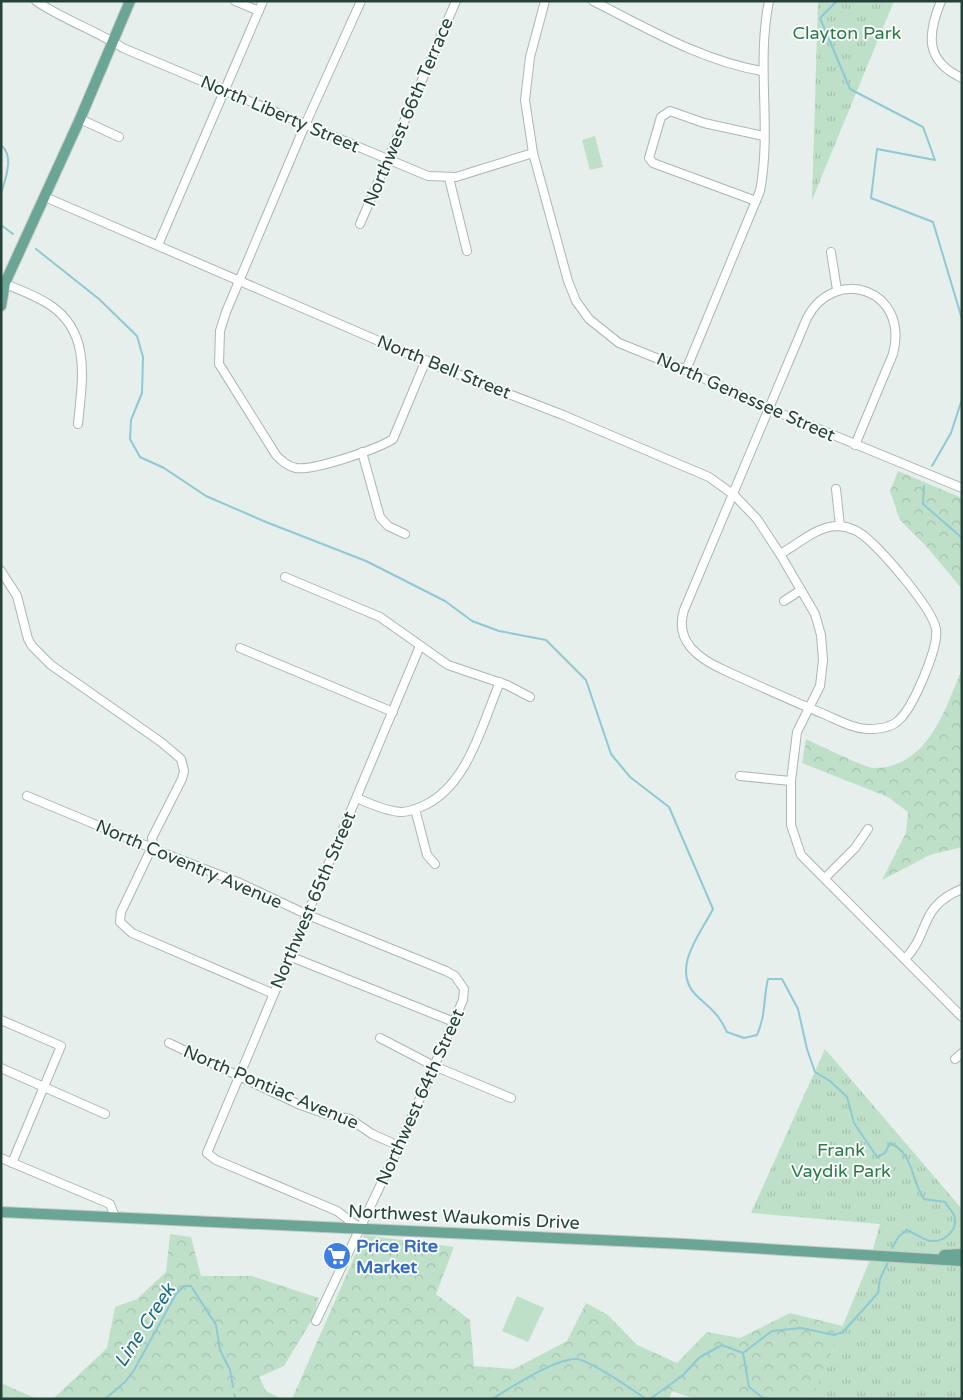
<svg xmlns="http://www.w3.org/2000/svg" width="963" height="1400" font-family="'Varela Round',sans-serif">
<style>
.green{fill:#bfe0c8}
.forest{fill:url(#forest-crowns)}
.park{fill:url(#park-tufts)}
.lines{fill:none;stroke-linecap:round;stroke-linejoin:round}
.stream{stroke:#8ec9d4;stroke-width:2}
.minor-casing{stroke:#a8b8b2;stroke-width:10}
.major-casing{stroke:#c2cac8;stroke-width:12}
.minor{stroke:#fff;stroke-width:8}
.major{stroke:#6aa596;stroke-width:10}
.labels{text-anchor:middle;stroke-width:4;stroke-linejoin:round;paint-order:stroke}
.park-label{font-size:18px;fill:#2d7a4b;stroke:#f7fbf9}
.street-label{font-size:18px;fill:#24423a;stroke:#f7fbf9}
.shop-label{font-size:18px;font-weight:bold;fill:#366cbe;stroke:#f7fbf9;text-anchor:start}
.water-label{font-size:19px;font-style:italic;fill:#1c6f80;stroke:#f7fbf9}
</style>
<defs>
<pattern id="forest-crowns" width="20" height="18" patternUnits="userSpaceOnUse" patternTransform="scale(1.25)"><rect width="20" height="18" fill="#bfe0c8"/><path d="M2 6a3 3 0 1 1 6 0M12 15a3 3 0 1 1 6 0" fill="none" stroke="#a4c1ad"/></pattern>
<pattern id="park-tufts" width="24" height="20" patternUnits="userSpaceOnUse" patternTransform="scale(1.25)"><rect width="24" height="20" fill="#bfe0c8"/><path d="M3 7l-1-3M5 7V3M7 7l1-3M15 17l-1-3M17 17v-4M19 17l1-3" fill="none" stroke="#a4c1ad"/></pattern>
</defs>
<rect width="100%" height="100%" fill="#e6efeb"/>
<!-- green -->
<g class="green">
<polygon points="595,136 603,167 590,170 582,140"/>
<polygon points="517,1296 544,1308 528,1342 502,1331"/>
</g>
<!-- forest -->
<g class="forest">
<polygon points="898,471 962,498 962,589 927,547 900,520 890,491"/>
<path d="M962,669V847L930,855L882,880L906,833L908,812L888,797L802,763L806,739C818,745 864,767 873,768C927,769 945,710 962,669Z"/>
<polygon points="170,1234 191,1237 201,1276 252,1276 319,1298 313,1318 284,1366 259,1377 266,1391 278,1397 277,1399 53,1399 107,1348 115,1307 137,1299 166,1272"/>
<polygon points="364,1235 454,1247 436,1294 470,1320 474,1366 514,1369 567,1341 586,1303 608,1315 637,1345 677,1363 707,1332 740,1338 790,1313 843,1326 812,1399 695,1399 672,1391 669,1399 292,1399"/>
<polygon points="1,1383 37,1399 1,1399"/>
</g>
<!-- park -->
<g class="park">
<polygon points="818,1 894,1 812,200"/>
<polygon points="825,1049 962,1209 962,1249 956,1266 962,1266 962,1399 812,1399 870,1260 880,1224 751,1213"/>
</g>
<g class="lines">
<!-- stream -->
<g class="stream">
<polyline points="837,1 820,18 850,89 923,127 935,160 877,149 871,198 933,222 962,319"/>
<path d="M1,145C15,157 5,179 1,194"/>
<polyline points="1,225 13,234"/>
<path d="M36,249L99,299L137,336L143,357L142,393L131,420L130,439L140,457L164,468L206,496L266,522L366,561L445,601L472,621L499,631L546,640L586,680L611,754L630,777L669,807L713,909C701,933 671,968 695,994C711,1010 717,1011 727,1032L744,1038L757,1035C766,1015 763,1000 768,979H782L798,1009L807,1049L815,1072L830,1081L847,1097L854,1123L877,1157L885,1153L890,1143C914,1153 911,1181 924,1199L945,1202C947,1206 952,1211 954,1215C959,1229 945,1242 932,1241C925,1241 914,1233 907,1230L899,1236L892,1248"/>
<polyline points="932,466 951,433 962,399"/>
<polyline points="924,486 923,504 962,538"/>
<polyline points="743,1353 772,1331 801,1328 834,1335 843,1332 878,1293 880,1279 889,1260"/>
<polyline points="234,1394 236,1399"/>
<polyline points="105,1399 125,1382 134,1370 176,1294 184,1286 191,1286 216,1325 220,1350 230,1370 233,1387"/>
<path d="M492,1399C512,1387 554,1359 576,1359C588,1359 633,1390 646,1399"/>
<polyline points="650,1399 682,1376 700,1357 722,1345 743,1353 749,1387 763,1398 771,1399"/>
</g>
<!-- minor casing -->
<g class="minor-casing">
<g id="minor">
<path d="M36,1C64,20 95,30 123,48L428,176L456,177L533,153"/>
<polyline points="235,1 259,11"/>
<path d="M361,1L305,125L226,312L220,331L219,364L276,455C282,461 287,466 296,468C313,471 378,449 393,439L426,360"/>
<polyline points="545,1 530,57 525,100 533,153 568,281 576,301 589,319 619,343 686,370 770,409 962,488"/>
<path d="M593,1C647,28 702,61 762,71"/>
<path d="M941,1C927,35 925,61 962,78"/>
<polyline points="80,119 119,137"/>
<polyline points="449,178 467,251"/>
<polyline points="45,197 439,367 563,415 709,477 734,495 757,519 780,554 815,614 821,635 823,660 820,686 797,732 791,781 791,825 801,855 962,1017"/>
<polyline points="756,201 653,163 649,158 661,117 670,111 704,123 764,136"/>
<polyline points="360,224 456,1"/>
<polyline points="158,245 263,1"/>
<polyline points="831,252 837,290"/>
<path d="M1,282C17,289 35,295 50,305C92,333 82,381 78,424"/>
<path d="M686,370L760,191C772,128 756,65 769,1"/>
<polyline points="362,452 380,517 388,526 405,534"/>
<polyline points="836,489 840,526"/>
<path d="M780,554C799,544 815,527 837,526C850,526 862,533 871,542C887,557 932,608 936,629C939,647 914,705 900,719C893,727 880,729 869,729C854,729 840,721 826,715C792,701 759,686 726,671C699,659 674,642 684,610L807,318C835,265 910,289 893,354L855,445"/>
<polyline points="1,571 17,596 28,639 32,646 51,665 161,742 181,759 184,771 182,779 152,838 153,845 121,912 120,922 132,933 274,994"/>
<polyline points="285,577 380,617 448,665 507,685 530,697"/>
<polyline points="784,601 801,590"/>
<polyline points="240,648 393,712"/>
<polyline points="740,776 791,781"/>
<polyline points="27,796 147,846 153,845 158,851 240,883 308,915 446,971 455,976 464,989 463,1000 399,1146 316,1321"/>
<path d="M357,798C370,804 386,811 401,812C408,812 416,809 423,806C468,786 482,724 500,682"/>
<polyline points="415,809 427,855 435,864"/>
<polyline points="825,878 855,848 868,829"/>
<polyline points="289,956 454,1022"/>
<path d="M905,959C931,932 918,907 962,889"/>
<polyline points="1,1020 61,1046 12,1163"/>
<polyline points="380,1038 434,1066 511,1098"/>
<polyline points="169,1043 298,1104 326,1114 350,1119 372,1134 399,1146"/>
<polyline points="955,1059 962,1053"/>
<polyline points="1,1068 105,1114"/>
<polyline points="1,1158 110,1204 115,1217"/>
<polyline points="361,1229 337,1211 216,1160 207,1153 420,646"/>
</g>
</g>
<!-- major casing -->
<g class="major-casing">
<g id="major">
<polyline points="1,306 5,283 80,119 130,1"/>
<polyline points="1,1212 685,1244 962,1261"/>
<polyline points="944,1255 962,1254"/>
</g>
</g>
<!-- minor -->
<use href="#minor" class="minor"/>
<!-- major -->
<use href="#major" class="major"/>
</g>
<!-- icons -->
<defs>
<g id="supermarket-disc" transform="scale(1.4375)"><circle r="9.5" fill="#3f7fe0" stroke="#f7fbf9"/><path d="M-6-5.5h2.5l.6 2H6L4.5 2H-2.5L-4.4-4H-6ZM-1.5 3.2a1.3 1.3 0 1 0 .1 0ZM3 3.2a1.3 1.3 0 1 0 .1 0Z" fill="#fff"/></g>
</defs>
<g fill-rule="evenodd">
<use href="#supermarket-disc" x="337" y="1256"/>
</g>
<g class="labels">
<!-- park labels -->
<g class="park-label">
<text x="847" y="39">Clayton Park</text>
<text x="841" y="1156">Frank<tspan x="841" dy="21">Vaydik Park</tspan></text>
</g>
<!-- street labels -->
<g class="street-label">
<text transform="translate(408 112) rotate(-67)" y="6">Northwest 66th Terrace</text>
<text transform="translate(280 114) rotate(23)" y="6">North Liberty Street</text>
<text transform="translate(444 367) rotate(22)" y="6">North Bell Street</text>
<text transform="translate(746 397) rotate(24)" y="6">North Genessee Street</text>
<text transform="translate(189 864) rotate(23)" y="6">North Coventry Avenue</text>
<text transform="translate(313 900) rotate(-67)" y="6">Northwest 65th Street</text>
<text transform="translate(271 1087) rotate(23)" y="6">North Pontiac Avenue</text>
<text transform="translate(420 1097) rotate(-66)" y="6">Northwest 64th Street</text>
<text transform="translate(464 1217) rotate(3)" y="6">Northwest Waukomis Drive</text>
</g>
<!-- shop labels -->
<g class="shop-label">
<text x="356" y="1252">Price Rite<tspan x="356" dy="21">Market</tspan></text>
</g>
<!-- water labels -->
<g class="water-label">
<text transform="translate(144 1325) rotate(-57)" y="7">Line Creek</text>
</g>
</g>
<!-- border -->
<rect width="963" height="1400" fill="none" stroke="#24423a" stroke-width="5"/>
</svg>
